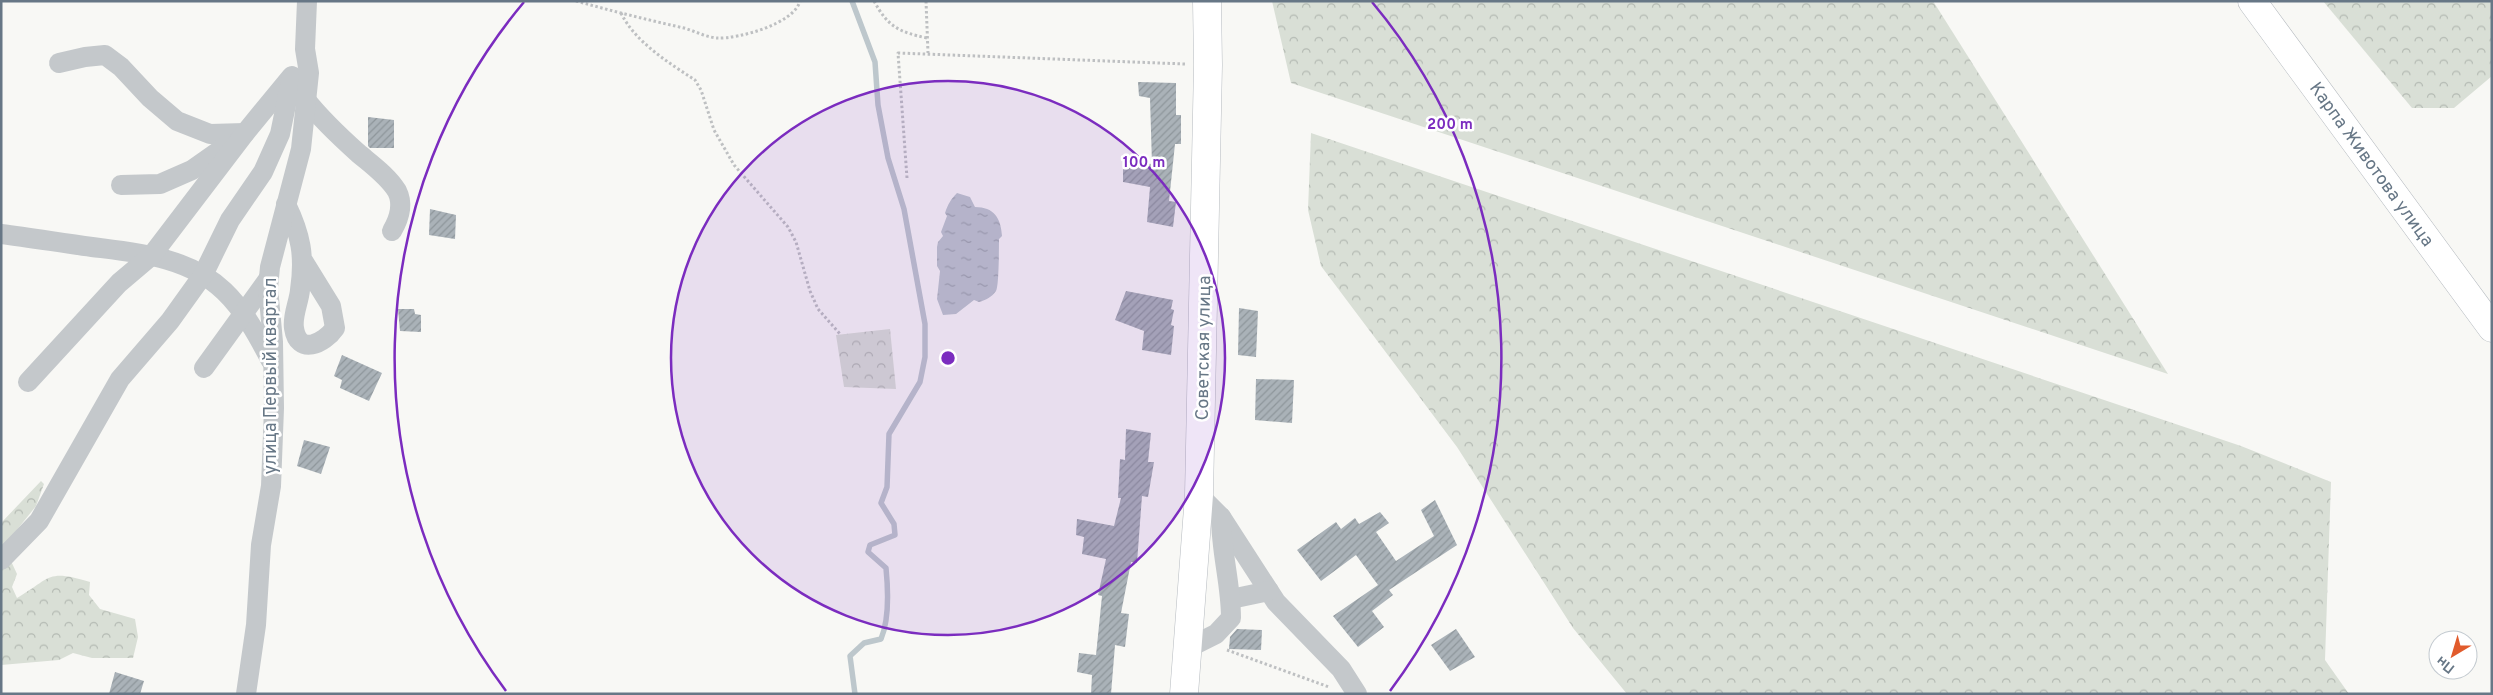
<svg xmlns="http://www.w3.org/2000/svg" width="2493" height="695" font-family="Overpass,sans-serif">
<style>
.forest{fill:url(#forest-crowns)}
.water{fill:url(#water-ripples)}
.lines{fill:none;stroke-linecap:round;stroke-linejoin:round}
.stream{stroke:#bdc7cc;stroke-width:5.5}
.building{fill:url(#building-hatch)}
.secondary-casing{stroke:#b6bbc0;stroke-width:29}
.path{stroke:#bec0c2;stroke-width:3;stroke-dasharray:2.5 2.5;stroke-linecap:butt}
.minor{stroke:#c4c8cb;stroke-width:20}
.secondary{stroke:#fff;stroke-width:28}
.ring{fill:none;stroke:#7b2cbf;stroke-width:2.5}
.labels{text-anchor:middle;stroke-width:5;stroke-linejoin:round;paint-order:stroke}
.street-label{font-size:18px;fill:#677786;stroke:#fff}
.centre{fill:#7b2cbf;stroke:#fff;stroke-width:2.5}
.ring-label{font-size:15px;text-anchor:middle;font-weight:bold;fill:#7b2cbf;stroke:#fff;stroke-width:5;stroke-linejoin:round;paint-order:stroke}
</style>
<defs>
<pattern id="forest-crowns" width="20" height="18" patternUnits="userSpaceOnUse" patternTransform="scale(1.25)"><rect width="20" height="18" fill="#d9dfd6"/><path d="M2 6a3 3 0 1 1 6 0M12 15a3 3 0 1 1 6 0" fill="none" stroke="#b4bab3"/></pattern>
<pattern id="water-ripples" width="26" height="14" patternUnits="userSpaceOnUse" patternTransform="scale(1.25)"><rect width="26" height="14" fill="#bdc7cc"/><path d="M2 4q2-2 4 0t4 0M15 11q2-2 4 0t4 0" fill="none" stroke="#9da6ab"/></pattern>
<pattern id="building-hatch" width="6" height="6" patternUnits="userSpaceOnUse" patternTransform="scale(1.25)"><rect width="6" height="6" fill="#aab2b8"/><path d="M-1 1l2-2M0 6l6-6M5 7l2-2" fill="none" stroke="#8e969b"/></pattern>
</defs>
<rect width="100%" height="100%" fill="#f8f8f5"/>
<!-- forest -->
<g class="forest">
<polygon points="1272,1 1933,1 2168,374 1291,83"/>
<polygon points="2323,1 2492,1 2492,76 2454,108 2412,108"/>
<polygon points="1311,133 2241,446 2331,482 2325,660 2349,694 1627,694 1573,628 1457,447 1321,266 1308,210"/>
<polygon points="890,329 896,389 844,387 836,335"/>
<path d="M41,481L44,484L36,506L4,546L17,574L12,587L17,598C52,577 47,569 90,582L89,595L100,609L135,619L138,637L133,658H92L73,653L59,660L1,665V523Z"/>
</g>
<!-- water -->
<path class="water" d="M957,193L970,197L975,207C994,207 1001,218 1002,236L999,239C999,247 999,287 996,291C992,297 986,300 979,302L974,300L956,314L943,315L937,299L940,271L937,266V247L938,242L943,236L941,232L947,216L945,213C948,204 951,199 957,193Z"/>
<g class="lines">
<!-- stream -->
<path class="stream" d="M852,1L875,62L878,105L888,158L904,209L925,324V357L920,382L889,434L887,487L881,503L894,524L895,535L870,545L868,552L886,568C888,588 889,620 881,639L864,643L850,656L855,694"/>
</g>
<!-- building -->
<g class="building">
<polygon points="1138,82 1176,83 1176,115 1181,115 1181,144 1175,144 1169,201 1176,202 1173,227 1147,222 1150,187 1123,182 1123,161 1152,164 1150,98 1139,96"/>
<polygon points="368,117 394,120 394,148 370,148 368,146"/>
<polygon points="430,209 456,215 455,239 429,235"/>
<polygon points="1126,291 1173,300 1171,309 1174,310 1171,325 1174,326 1171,355 1142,350 1144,331 1115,320"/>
<polygon points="1239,308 1258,311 1256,357 1238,355"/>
<polygon points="398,309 414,309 415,314 421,315 421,332 400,331"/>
<polygon points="342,355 382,373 369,401 340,388 342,380 334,376"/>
<polygon points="1256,379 1294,380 1292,423 1255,420"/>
<polygon points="1126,429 1151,433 1148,462 1154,462 1148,497 1142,496 1137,563 1131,562 1121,613 1129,614 1125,647 1115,645 1111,694 1091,694 1092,675 1077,672 1079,653 1096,655 1102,596 1098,595 1106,559 1082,554 1084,537 1076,535 1077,519 1114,526 1121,498 1118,498 1120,459 1125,460"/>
<polygon points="304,440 330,447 321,474 297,466"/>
<polygon points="1435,500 1457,545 1389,590 1393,595 1372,611 1384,627 1358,647 1333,616 1378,585 1356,555 1321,581 1297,550 1336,522 1341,529 1355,518 1359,524 1380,512 1389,523 1376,532 1396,561 1434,536 1421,510"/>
<polygon points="1237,629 1262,630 1261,650 1229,649 1230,637"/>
<polygon points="1456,629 1475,657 1450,671 1431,645"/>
<polygon points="115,672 144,681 140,694 109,694"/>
</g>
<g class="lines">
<!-- secondary casing -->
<g class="secondary-casing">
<g id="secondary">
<polyline points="2252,1 2492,328"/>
<polyline points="1184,694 1199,495 1208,65 1207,1"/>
</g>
</g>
<!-- path -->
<g class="path">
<path d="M576,1C612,11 648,20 684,28C695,31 705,37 717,38C738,39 794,24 800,1"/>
<path d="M874,1C888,27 899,32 927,38"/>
<polyline points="926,1 928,53"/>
<path d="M621,13C635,42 669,63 695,80L701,90L714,130L734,165L788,227L796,242L810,291L818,309L840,334"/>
<polyline points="907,178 898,53 1185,64"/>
<polyline points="1227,650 1329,687"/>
</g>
<!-- minor -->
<g class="minor">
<polyline points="59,63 85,57 105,55 121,67 150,98 177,121 210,134 245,133"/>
<path d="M306,100C322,120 339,136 358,153C371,164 388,176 397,191C404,205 399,219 392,231"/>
<polyline points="121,185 160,184 192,170 229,144"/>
<path d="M286,204C301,235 305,256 300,290C299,302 292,316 294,328C298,356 324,344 335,328L331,306L302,259"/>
<path d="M1,234C32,238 62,243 92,247C139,253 188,257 224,291C244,310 258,336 271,361"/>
<polyline points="204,368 269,278"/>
<polyline points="28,382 119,283 152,255 245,133 291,77"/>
<polyline points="1199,495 1221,517 1276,602 1341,669 1357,694"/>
<polyline points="1,560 39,521 120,379 170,321 203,275 230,220 263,172 280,134 292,76"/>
<polyline points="1231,599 1269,591"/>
<path d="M1188,648L1216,634L1231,618C1231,584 1221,552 1221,517"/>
<polyline points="246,694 256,625 261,545 271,486 274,408 273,342 268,288 270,267 301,149 309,73 305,49 307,1"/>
</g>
<!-- secondary -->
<use href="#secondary" class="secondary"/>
</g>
<!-- distance rings -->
<circle cx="948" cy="358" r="277" fill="#7b2cbf" fill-opacity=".12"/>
<g class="ring">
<circle cx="948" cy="358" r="277"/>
<path d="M506 691A554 554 0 0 1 524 2M1372 2A554 554 0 0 1 1390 691"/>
</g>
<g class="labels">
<!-- street labels -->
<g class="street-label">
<text transform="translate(2372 164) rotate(54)" y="6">Карпа Животова улица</text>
<text transform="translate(1203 348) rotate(-89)" y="6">Советская улица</text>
<text transform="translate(270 376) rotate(-90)" y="6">улица Первый квартал</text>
</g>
</g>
<circle cx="948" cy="358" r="8" class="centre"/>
<g class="ring-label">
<text x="1450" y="129">200 m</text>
<text x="1144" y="167">100 m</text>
</g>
<!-- border -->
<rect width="2493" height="695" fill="none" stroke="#677786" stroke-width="5"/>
<!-- north arrow -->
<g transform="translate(2453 655) rotate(218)"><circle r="24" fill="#ffffff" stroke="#c2c9cf"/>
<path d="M0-4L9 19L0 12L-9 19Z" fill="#e15b2c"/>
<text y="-8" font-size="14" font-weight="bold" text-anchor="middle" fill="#677786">Пн</text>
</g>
</svg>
